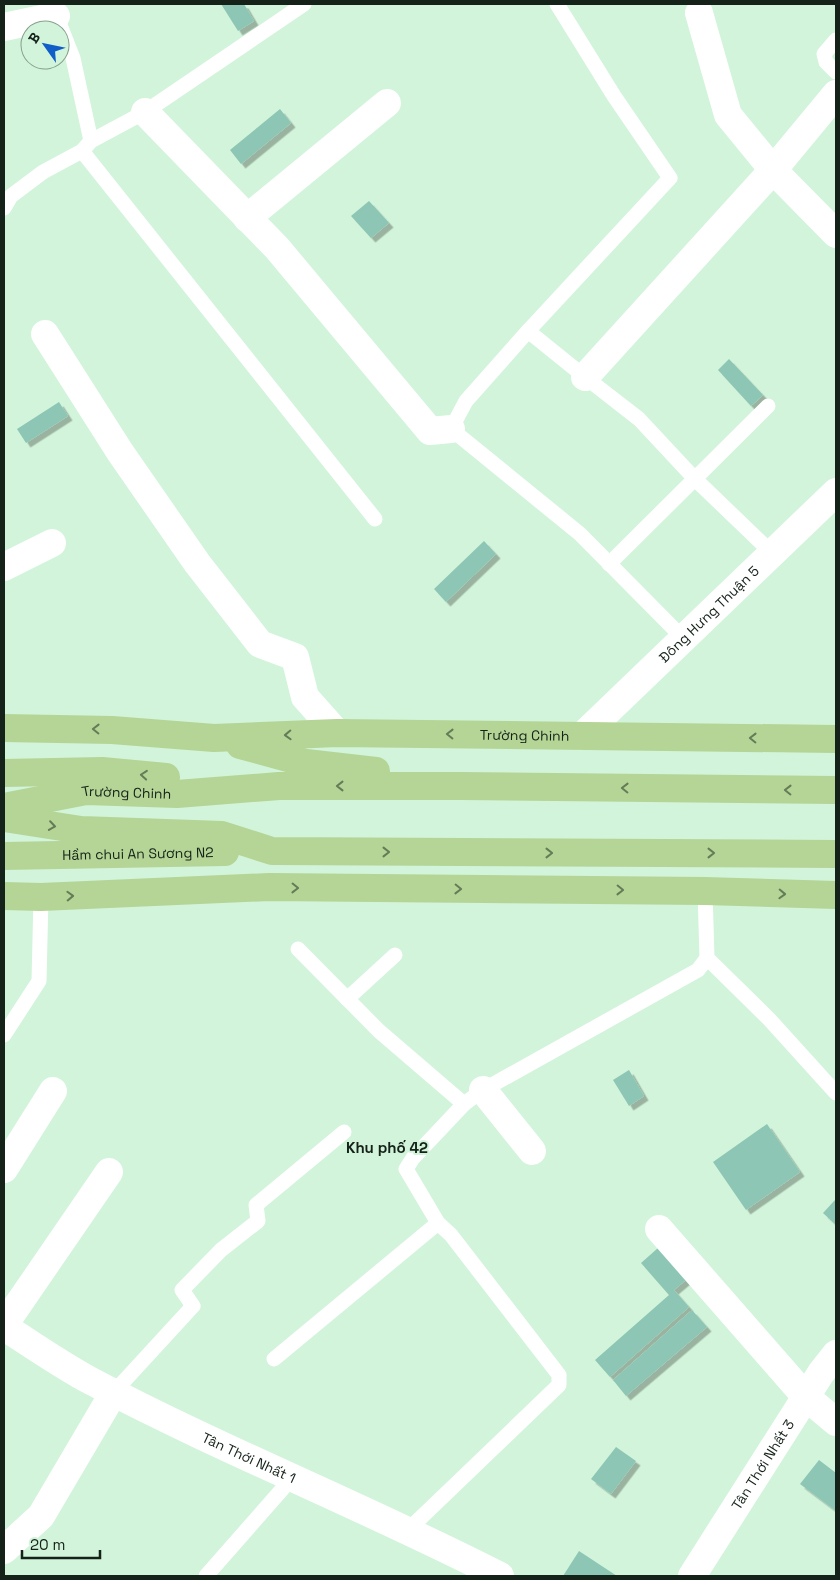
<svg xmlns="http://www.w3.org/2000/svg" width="840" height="1580" font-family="'Space Grotesk',sans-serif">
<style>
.building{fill:#8dc6b5;filter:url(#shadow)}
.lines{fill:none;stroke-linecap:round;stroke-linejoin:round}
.lane{stroke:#fff;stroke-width:15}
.street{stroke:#fff;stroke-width:28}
.secondary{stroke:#fff;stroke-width:28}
.primary{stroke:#b4d595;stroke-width:28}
.oneway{stroke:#647c57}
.labels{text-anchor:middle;stroke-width:4;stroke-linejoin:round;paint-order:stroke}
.street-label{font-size:14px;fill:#152219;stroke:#d2f4da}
.neighbourhood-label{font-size:15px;font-weight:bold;fill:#152219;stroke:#d2f4da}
</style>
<defs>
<filter id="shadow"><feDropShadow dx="4.5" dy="4.5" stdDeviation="0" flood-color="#0004"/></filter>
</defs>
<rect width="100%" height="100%" fill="#d2f4da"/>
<!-- building -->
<g class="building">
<polygon points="221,4 244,4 254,21 238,31"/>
<polygon points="280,109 291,123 241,164 230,150"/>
<polygon points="369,201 389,223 371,238 351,216"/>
<polygon points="729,359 763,395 751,406 718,370"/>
<polygon points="59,402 68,416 26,443 17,429"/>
<polygon points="484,541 496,554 446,602 434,589"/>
<polygon points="629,1070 644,1096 629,1106 613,1080"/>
<polygon points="767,1124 800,1172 746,1210 713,1162"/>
<polygon points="835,1200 836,1201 836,1225 823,1213"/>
<polygon points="658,1248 686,1280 674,1290 689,1307 610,1377 595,1360 669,1295 641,1263"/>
<polygon points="692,1310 707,1327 626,1396 613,1380"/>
<polygon points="616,1447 636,1461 611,1494 591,1479"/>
<polygon points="819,1460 836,1473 836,1511 800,1484"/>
<polygon points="579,1551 617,1576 563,1576"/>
</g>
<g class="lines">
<!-- lane -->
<g class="lane">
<polyline points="557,4 614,96 670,178 528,331 466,401 451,429 580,534 683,638"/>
<polyline points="54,10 73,58 91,141"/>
<polyline points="836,40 824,54 826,62 836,72"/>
<polyline points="82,151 375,519"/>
<polyline points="4,208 11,196 43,172 82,151 91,141 145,112 304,4"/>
<polyline points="528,331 585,377 639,419 695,479 772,553"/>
<polyline points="609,564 768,406"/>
<polyline points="298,949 379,1031 464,1104"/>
<polyline points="707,958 769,1019 836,1093"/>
<polyline points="347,999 395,955"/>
<polyline points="4,1035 39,981 41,897"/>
<polyline points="274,1359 438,1223"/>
<polyline points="114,1392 193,1306 182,1290 221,1250 258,1221 256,1205 344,1132"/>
<polyline points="407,1531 559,1385 559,1375 451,1235 438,1223 406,1169 413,1158 464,1104 483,1090 698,970 707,958 705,891"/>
<polyline points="206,1576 292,1478"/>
</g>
<!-- street -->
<g class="street">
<polyline points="4,27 56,16"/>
<polyline points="836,94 773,170 836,234"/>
<polyline points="145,112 277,248 430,431 451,429"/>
<polyline points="247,218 387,103"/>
<polyline points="45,334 120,452 197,563 260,644 295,657 305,697 337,733"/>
<polyline points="585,377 773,170 728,115 699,13"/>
<polyline points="4,567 52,543"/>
<path id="s1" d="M582,736L836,492"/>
<polyline points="483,1090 532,1151"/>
<polyline points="4,1169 53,1091"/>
<polyline points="659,1229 806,1397 836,1422"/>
<polyline points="4,1325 109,1172"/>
<polyline points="4,1550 41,1516 114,1392"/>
<path id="s2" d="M692,1576L821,1373L836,1354"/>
</g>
<!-- secondary -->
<path class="secondary" id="s3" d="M4,1327C33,1345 61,1365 91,1381C224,1451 365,1507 500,1576"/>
<!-- primary -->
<g class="primary">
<path id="s4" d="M4,728L112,730L214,738L337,733L836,739"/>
<polyline points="240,745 306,763 376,771"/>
<polyline points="4,773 102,771 166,777"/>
<path id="s5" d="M4,807L86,791L177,794L279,786H460L836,790"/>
<polyline points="4,818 81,830 222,835 272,851 836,854"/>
<path id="s6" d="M4,856L225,852"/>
<polyline points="4,896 41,897 269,887 705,891 836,895"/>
</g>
</g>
<!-- one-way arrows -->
<defs><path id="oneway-chevron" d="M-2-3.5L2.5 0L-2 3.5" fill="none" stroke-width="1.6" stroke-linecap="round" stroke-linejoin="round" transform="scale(1.25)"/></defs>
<g class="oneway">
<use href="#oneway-chevron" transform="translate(96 729) rotate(-179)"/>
<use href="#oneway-chevron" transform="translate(450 734) rotate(-179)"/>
<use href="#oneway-chevron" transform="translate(288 735) rotate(178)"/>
<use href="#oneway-chevron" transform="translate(753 738) rotate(-179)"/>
<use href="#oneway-chevron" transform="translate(144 775) rotate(-175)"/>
<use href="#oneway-chevron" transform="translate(340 786) rotate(180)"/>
<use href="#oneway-chevron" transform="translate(625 788) rotate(-179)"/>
<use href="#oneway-chevron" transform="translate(788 790) rotate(-179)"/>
<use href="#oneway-chevron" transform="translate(52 826) rotate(8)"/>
<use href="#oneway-chevron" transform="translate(386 852)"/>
<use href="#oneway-chevron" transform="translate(549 853)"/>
<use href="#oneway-chevron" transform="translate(711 853)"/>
<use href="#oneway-chevron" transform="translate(295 888) rotate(1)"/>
<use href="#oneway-chevron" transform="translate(458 889) rotate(1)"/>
<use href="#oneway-chevron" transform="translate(620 890) rotate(1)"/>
<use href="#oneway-chevron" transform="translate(782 894) rotate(2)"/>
<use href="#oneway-chevron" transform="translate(70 896) rotate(-2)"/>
</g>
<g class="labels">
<!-- street labels -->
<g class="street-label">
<text dy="5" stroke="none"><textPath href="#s1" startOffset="176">Đông Hưng Thuận 5</textPath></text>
<text dy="5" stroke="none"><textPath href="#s4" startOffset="521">Trường Chinh</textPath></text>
<text dy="5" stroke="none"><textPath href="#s5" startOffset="124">Trường Chinh</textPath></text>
<text dy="5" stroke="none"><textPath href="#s6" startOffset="134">Hầm chui An Sương N2</textPath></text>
<text dy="5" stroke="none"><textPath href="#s3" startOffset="278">Tân Thới Nhất 1</textPath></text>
<text dy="5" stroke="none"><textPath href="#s2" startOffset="132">Tân Thới Nhất 3</textPath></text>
</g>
<!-- neighbourhood labels -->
<g class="neighbourhood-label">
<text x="387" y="1153">Khu phố 42</text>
</g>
</g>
<!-- border -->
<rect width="840" height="1580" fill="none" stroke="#152219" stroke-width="10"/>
<!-- north arrow -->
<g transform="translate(45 45) rotate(303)"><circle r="24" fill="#d2f4da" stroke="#86a08d"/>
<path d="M0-4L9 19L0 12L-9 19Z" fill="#115ec8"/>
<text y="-8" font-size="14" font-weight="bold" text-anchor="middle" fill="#152219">B</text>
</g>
<!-- scale -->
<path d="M22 1550v8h78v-8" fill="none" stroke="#152219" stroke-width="2.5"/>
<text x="30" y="1550" font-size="15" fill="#152219" stroke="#d2f4da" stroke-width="4" paint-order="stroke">20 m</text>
</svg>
